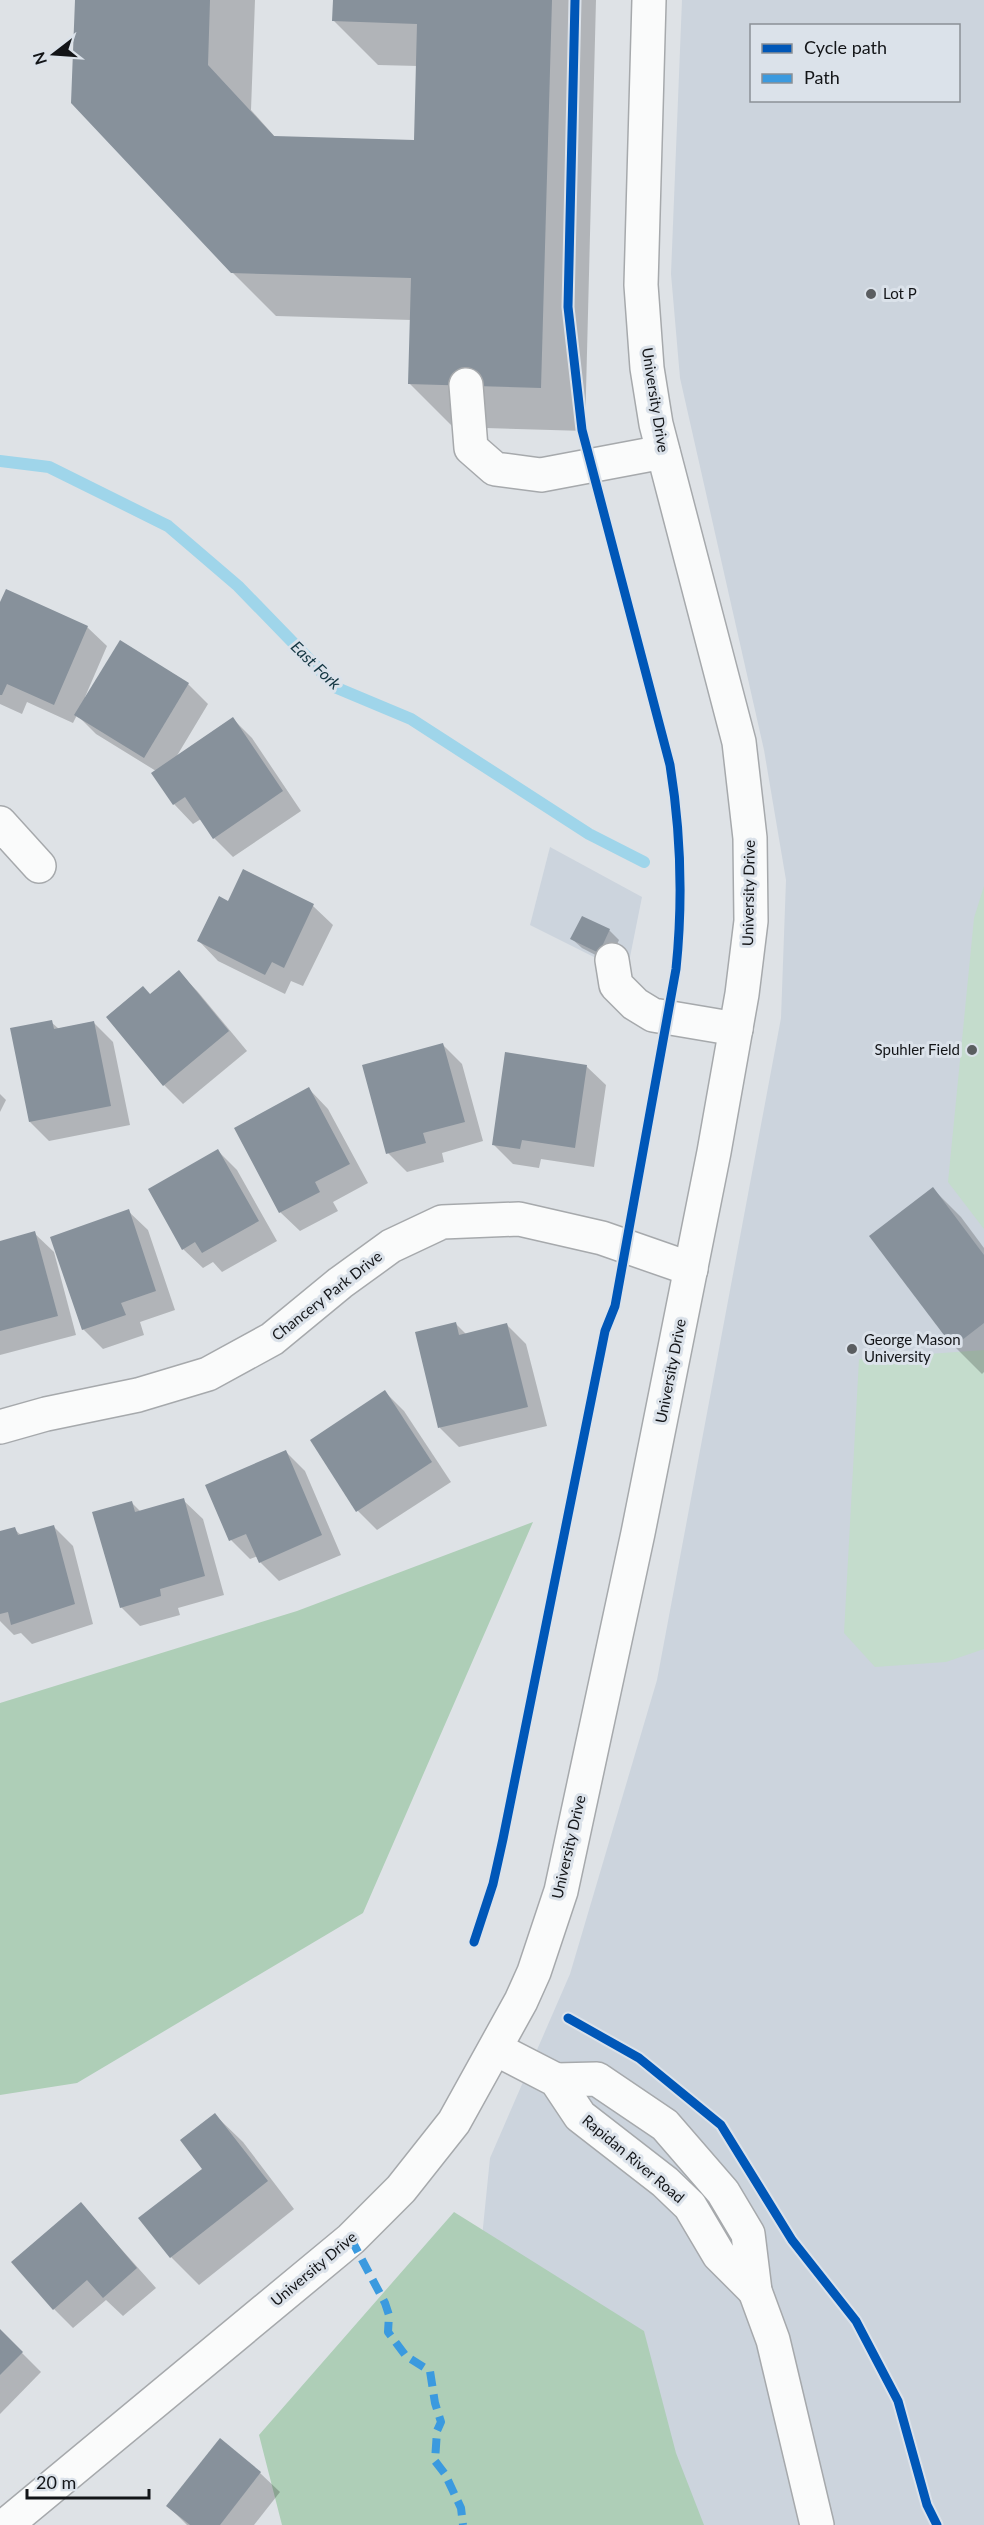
<svg xmlns="http://www.w3.org/2000/svg" width="984" height="2525" font-family="Lato,sans-serif">
<style>
.built{fill:#ccd4dd;fill-rule:evenodd}
.green{fill:#c4dccc}
.forest{fill:#aeceb7}
.shadow{fill:#0003}
.lines{fill:none;stroke-linecap:round;stroke-linejoin:round}
.stream{stroke:#9fd5ea;stroke-width:12}
.building{fill:#87919b}
.minor-casing{stroke:#a6a9ac;stroke-width:36}
.path{stroke:#c0c1c2;stroke-width:4;stroke-dasharray:4.5 3;stroke-linecap:butt}
.minor{stroke:#fafbfb;stroke-width:33}
.quiet{stroke:#3b9adf;stroke-width:8;stroke-dasharray:15 8;stroke-linecap:butt}
.cycleway-casing{stroke:#dbe2ea;stroke-width:13}
.cycleway{stroke:#0057b8;stroke-width:9}
.poi-dot{fill:#5a5d60;stroke:#dbe2ea;stroke-width:2}
.labels{text-anchor:middle;stroke-width:6;stroke-linejoin:round;paint-order:stroke}
.poi-label{font-size:15px;fill:#131518;stroke:#dbe2ea;text-anchor:start}
.street-label{font-size:15px;fill:#131518;stroke:#dbe2ea}
.water-label{font-size:16px;font-style:italic;fill:#123541;stroke:#dbe2ea}
</style>
<rect width="100%" height="100%" fill="#dee2e6"/>
<!-- built -->
<g class="built">
<path d="M682,0H984V2525H453L490,2158L570,1974L657,1680L781,1018L786,880L764,750L680,378L671,274ZM752,26H958V100H752Z"/>
<polygon points="550,847 642,897 629,962 600,960 530,925"/>
</g>
<!-- green -->
<g class="green">
<polygon points="984,886 984,1229 948,1182 974,918"/>
<polygon points="984,1350 984,1649 946,1662 875,1667 844,1633 859,1359"/>
</g>
<!-- forest -->
<g class="forest">
<polygon points="533,1522 363,1913 77,2083 0,2095 0,1703 297,1611"/>
<polygon points="454,2212 644,2331 676,2453 704,2525 282,2525 259,2435"/>
</g>
<!-- shadow -->
<g class="shadow">
<polygon points="76,0 255,0 251,110 276,138 416,142 418,66 378,65 334,21 335,0 596,0 585,431 453,427 409,383 411,320 276,316 232,272"/>
<polygon points="0,606 87,627 107,646 85,697 86,698 120,642 188,684 208,704 175,759 233,719 252,738 301,811 233,857 214,838 201,819 193,824 174,804 153,773 156,771 96,734 77,715 73,723 27,702 22,714 0,704"/>
<polygon points="244,871 313,906 333,925 303,986 291,981 285,994 218,961 199,941 229,903"/>
<polygon points="609,930 619,940 609,962 582,948 572,939"/>
<polygon points="179,972 198,992 247,1051 183,1104 164,1085 150,996"/>
<polygon points="51,1022 59,1029 94,1023 113,1042 130,1125 49,1141 30,1122"/>
<polygon points="443,1045 462,1064 483,1141 442,1153 444,1162 407,1172 388,1153"/>
<polygon points="586,1066 606,1085 594,1167 541,1159 539,1168 513,1164 494,1145"/>
<polygon points="309,1089 328,1109 368,1183 333,1202 338,1211 300,1231 280,1212"/>
<polygon points="0,1094 6,1100 0,1112"/>
<polygon points="218,1151 237,1170 277,1241 222,1272 213,1262 203,1268 183,1249"/>
<polygon points="933,1189 961,1217 984,1248 984,1372 982,1374 954,1346"/>
<polygon points="128,1211 148,1230 175,1310 140,1322 144,1335 103,1349 83,1329"/>
<polygon points="34,1233 54,1252 76,1335 0,1355 0,1242"/>
<polygon points="456,1324 467,1335 507,1325 526,1344 547,1426 459,1447 440,1428"/>
<polygon points="385,1392 404,1411 451,1482 377,1530 358,1511 312,1440"/>
<polygon points="285,1451 305,1471 341,1555 279,1581 260,1562 258,1556 250,1559 231,1540"/>
<polygon points="183,1500 203,1519 224,1595 178,1608 180,1615 140,1626 121,1607 132,1503 141,1512"/>
<polygon points="54,1527 73,1546 93,1624 32,1644 21,1633 14,1635 0,1621 0,1533 14,1529 21,1535"/>
<polygon points="215,2115 243,2142 294,2209 199,2285 171,2257 204,2169"/>
<polygon points="81,2204 156,2288 123,2316 106,2300 73,2328 54,2309"/>
<polygon points="0,2331 41,2372 0,2414"/>
<polygon points="260,2473 280,2492 254,2525 187,2525 168,2506"/>
</g>
<g class="lines">
<!-- stream -->
<polyline class="stream" points="0,461 49,467 168,526 238,586 337,688 411,719 589,834 644,862"/>
</g>
<!-- building -->
<g class="building">
<polygon points="75,0 210,0 208,65 274,136 414,140 417,24 332,21 333,0 552,0 541,388 408,384 411,278 231,273 71,103"/>
<polygon points="6,589 88,626 54,705 7,684 2,695 0,695 0,602"/>
<polygon points="120,640 189,683 144,758 74,715"/>
<polygon points="233,717 283,791 213,839 185,797 173,805 151,773"/>
<polygon points="243,869 314,904 284,968 272,962 265,975 197,941 219,896 228,901"/>
<polygon points="582,916 610,929 599,953 570,939"/>
<polygon points="179,970 229,1031 163,1086 106,1017 143,986 150,994"/>
<polygon points="52,1020 54,1029 94,1021 111,1106 29,1122 10,1028"/>
<polygon points="443,1043 465,1122 423,1133 426,1143 386,1154 362,1065"/>
<polygon points="505,1052 587,1065 575,1148 522,1140 520,1149 492,1145"/>
<polygon points="309,1087 350,1164 315,1182 320,1192 279,1213 234,1128"/>
<polygon points="218,1149 259,1221 202,1253 195,1242 182,1250 148,1189"/>
<polygon points="933,1187 984,1255 984,1323 953,1347 869,1236"/>
<polygon points="129,1209 156,1291 121,1303 126,1315 82,1330 50,1237"/>
<polygon points="35,1231 58,1316 0,1331 0,1241"/>
<polygon points="456,1322 459,1335 507,1323 528,1407 438,1428 415,1332"/>
<polygon points="385,1390 432,1462 356,1512 310,1440"/>
<polygon points="286,1450 322,1535 259,1563 246,1534 229,1541 205,1485"/>
<polygon points="184,1498 205,1576 160,1589 161,1596 120,1608 92,1512 132,1501 135,1512"/>
<polygon points="54,1525 75,1604 11,1625 8,1612 0,1614 0,1531 15,1527 18,1535"/>
<polygon points="215,2113 268,2181 170,2258 138,2218 202,2169 180,2140"/>
<polygon points="81,2202 137,2268 103,2298 87,2280 53,2310 11,2262"/>
<polygon points="0,2329 23,2352 0,2375"/>
<polygon points="220,2438 261,2472 220,2525 190,2525 166,2506"/>
</g>
<g class="lines">
<!-- minor casing -->
<g class="minor-casing">
<g id="minor">
<polyline points="466,385 471,448 495,469 541,475 663,452"/>
<polyline points="0,823 39,866"/>
<polyline points="612,960 616,985 635,1004 653,1015 736,1029"/>
<polyline points="0,1427 46,1414 138,1395 208,1374 272,1339 340,1283 391,1246 442,1222 519,1219 602,1238 691,1269"/>
<polyline points="496,2049 556,2080 580,2116 665,2182 690,2206 719,2255 755,2291"/>
<polyline points="556,2080 597,2079 665,2125 723,2192 748,2234 755,2291 773,2340 817,2525"/>
<polyline points="6,2525 351,2239 401,2189 454,2122 521,2001 534,1972 561,1891 638,1533 714,1152 742,994 751,921 750,838 739,742 656,424 647,368 641,285 649,0"/>
</g>
</g>
<!-- path -->
<g class="path">
<polyline points="568,2018 609,2041"/>
<polyline points="709,2115 721,2125 730,2138"/>
<polyline points="787,2231 856,2321 898,2401 927,2505 937,2525"/>
</g>
<!-- minor -->
<use href="#minor" class="minor"/>
<!-- quiet -->
<polyline class="quiet" points="351,2239 385,2303 389,2315 388,2332 406,2356 430,2371 435,2403 441,2422 437,2431 435,2461 445,2474 461,2508 463,2525"/>
<!-- cycleway casing -->
<g class="cycleway-casing">
<g id="cycleway">
<path d="M474,1942L493,1884L503,1839L605,1331L615,1306L676,969C683,901 681,833 670,765L582,430L568,307L575,0"/>
<polyline points="568,2018 639,2058 721,2125 792,2240 856,2321 898,2401 927,2505 937,2525"/>
</g>
</g>
<!-- cycleway -->
<use href="#cycleway" class="cycleway"/>
</g>
<!-- markers -->
<g class="poi-dot">
<circle cx="871" cy="294" r="6"/>
<circle cx="972" cy="1050" r="6"/>
<circle cx="852" cy="1349" r="6"/>
</g>
<g class="labels">
<!-- poi labels -->
<g class="poi-label">
<text x="883" y="299">Lot P</text>
<text x="960" y="1055" text-anchor="end">Spuhler Field</text>
<text x="864" y="1345">George Mason<tspan x="864" dy="17">University</tspan></text>
</g>
<!-- street labels -->
<g class="street-label">
<text transform="translate(655 400) rotate(81)" y="5">University Drive</text>
<text transform="translate(749 893) rotate(-89)" y="5">University Drive</text>
<text transform="translate(327 1296) rotate(-38)" y="5">Chancery Park Drive</text>
<text transform="translate(671 1371) rotate(-79)" y="5">University Drive</text>
<text transform="translate(569 1847) rotate(-77)" y="5">University Drive</text>
<text transform="translate(633 2159) rotate(40)" y="5">Rapidan River Road</text>
<text transform="translate(314 2269) rotate(-40)" y="5">University Drive</text>
</g>
<!-- water labels -->
<g class="water-label">
<text transform="translate(316 665) rotate(44)" y="6">East Fork</text>
</g>
</g>
<!-- legend -->
<rect x="750" y="24" width="210" height="78" fill="#dbe2ea" stroke="#8b9096" stroke-width="1.5"/>
<rect x="762" y="44" width="30" height="9" fill="#0057b8" stroke="#8b9096" stroke-width="1.5"/>
<text x="804" y="54" font-size="18" fill="#131518">Cycle path</text>
<rect x="762" y="74" width="30" height="9" fill="#3b9adf" stroke="#8b9096" stroke-width="1.5"/>
<text x="804" y="84" font-size="18" fill="#131518">Path</text>
<!-- north arrow -->
<g transform="translate(54 54) rotate(253)" stroke="#dbe2ea" stroke-width="4.5" paint-order="stroke">
<path d="M0-4.5L10 22L0 15L-10 22Z" fill="#131518"/>
<text y="-9" font-size="16" font-weight="bold" text-anchor="middle" fill="#131518">N</text>
</g>
<!-- scale -->
<path d="M27 2489v9h122v-9" fill="none" stroke="#131518" stroke-width="3"/>
<text x="36" y="2489" font-size="18" fill="#131518" stroke="#dbe2ea" stroke-width="4.5" paint-order="stroke">20 m</text>
</svg>
